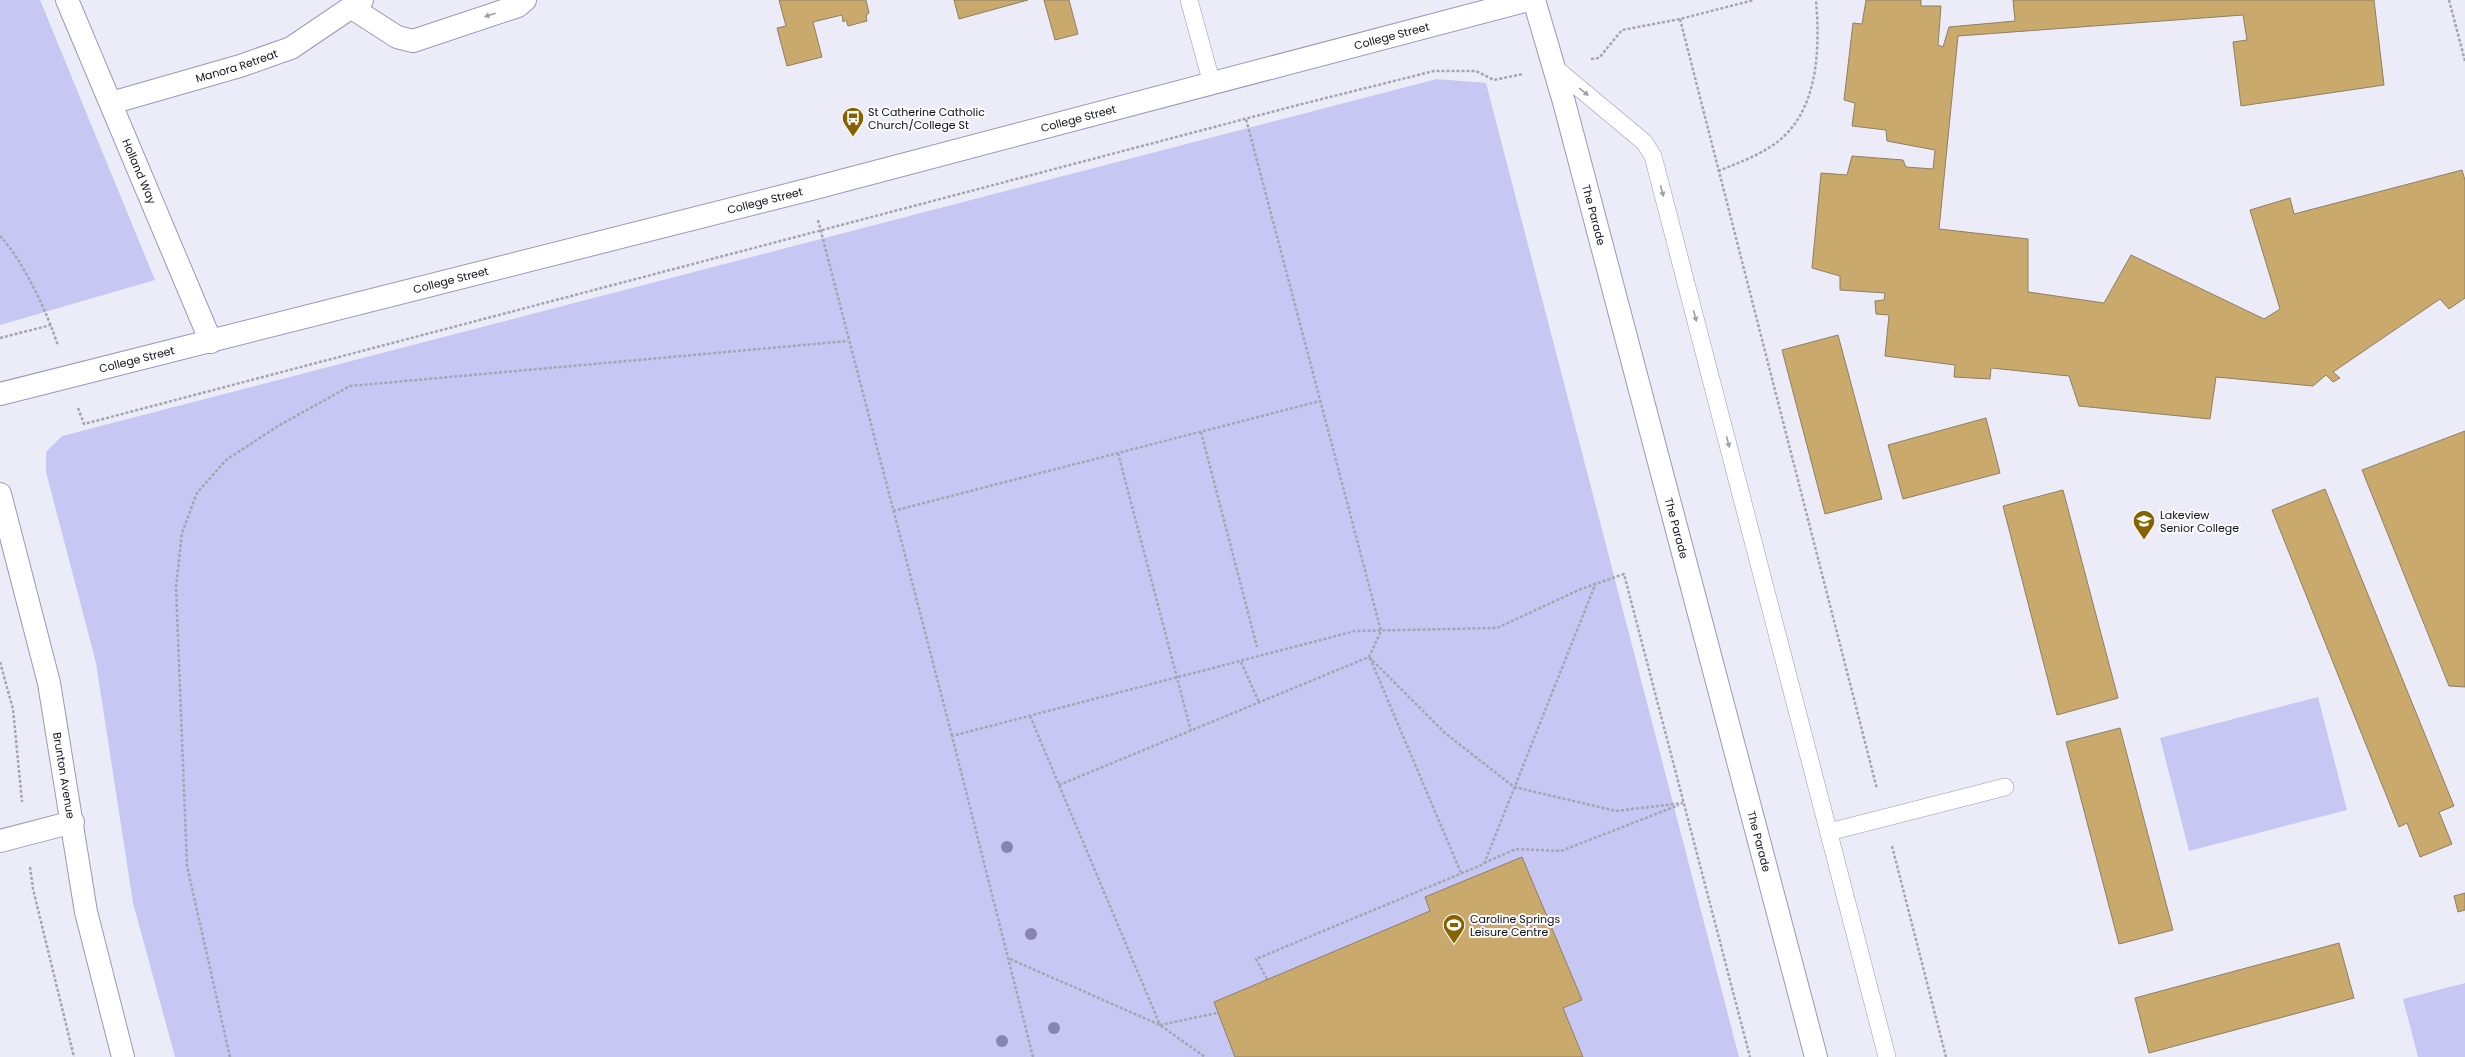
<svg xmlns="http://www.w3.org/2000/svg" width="2465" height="1057" font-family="Poppins,sans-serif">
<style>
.green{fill:#c6c8f3}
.building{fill:#c9a96c;stroke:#8e7f64}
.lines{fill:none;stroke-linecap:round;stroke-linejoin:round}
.service-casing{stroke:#9899b7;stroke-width:18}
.minor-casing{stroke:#9899b7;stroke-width:24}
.path{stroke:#a5a5b1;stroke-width:2.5;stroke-dasharray:3 2;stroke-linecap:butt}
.service{stroke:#fff;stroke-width:17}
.minor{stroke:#fff;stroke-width:22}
.tree{fill:#8884b1}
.oneway{fill:#a0a0a4}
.labels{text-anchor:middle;stroke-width:4;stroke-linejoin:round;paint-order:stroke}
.street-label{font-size:11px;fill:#11111b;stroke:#fbfbfb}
.poi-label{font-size:11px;fill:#11111b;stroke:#fbfbfb;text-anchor:start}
</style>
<rect width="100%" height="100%" fill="#ececf9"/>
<!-- green -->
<g class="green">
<polygon points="0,0 40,0 155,280 0,325"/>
<polygon points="1437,79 1486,83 1739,1057 175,1057 133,903 96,663 46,472 46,452 62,436"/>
<polygon points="2318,697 2347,810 2189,851 2160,738"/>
<polygon points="2465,983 2465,1057 2418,1057 2403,999"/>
</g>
<!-- building -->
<g class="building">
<polygon points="779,0 866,0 869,13 866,16 867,21 848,26 846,20 843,22 842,15 813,22 822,57 787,66 777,28 786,26"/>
<polygon points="954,0 1028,0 959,19"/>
<polygon points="1044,0 1069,0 1078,34 1055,40"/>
<polygon points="1866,0 1921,0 1921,6 1941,6 1938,45 1943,47 1949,27 2015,21 2013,0 2374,0 2384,85 2241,106 2233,42 2247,40 2243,15 1958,36 1939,229 2028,239 2028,292 2104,303 2131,255 2264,319 2280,309 2250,210 2290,198 2294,214 2462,170 2465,180 2465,298 2449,309 2440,299 2333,372 2340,378 2333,382 2326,375 2313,386 2216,377 2210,419 2079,406 2069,376 1991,368 1990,379 1954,377 1955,365 1885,356 1889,315 1876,314 1875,301 1884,300 1885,293 1840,290 1840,276 1812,268 1821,173 1847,175 1852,156 1903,160 1906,167 1933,169 1935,150 1887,141 1886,130 1852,126 1855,103 1844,100 1853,23 1862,24"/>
<polygon points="1838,335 1882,499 1825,514 1782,350"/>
<polygon points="1986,418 2000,473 1903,499 1888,445"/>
<polygon points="2465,431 2465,687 2449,686 2362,470"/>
<polygon points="2325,489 2454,806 2439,812 2452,844 2420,857 2407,823 2399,827 2272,510"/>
<polygon points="2063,490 2118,698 2057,715 2003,506"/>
<polygon points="2120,728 2173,930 2119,944 2066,742"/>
<polygon points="1522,857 1582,1000 1563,1008 1583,1057 1235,1057 1214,1002 1430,911 1425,897"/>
<polygon points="2465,893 2465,910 2458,912 2454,896"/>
<polygon points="2339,943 2354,998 2149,1053 2135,998"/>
</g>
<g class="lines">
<!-- service casing -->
<g class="service-casing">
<g id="service">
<polyline points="1189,0 1212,84"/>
<polyline points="1554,67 1644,142 1653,156 1887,1057"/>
<polyline points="1829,832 2005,787"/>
</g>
</g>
<!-- minor casing -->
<g class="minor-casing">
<g id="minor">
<path id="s1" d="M67,0L211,342"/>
<path id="s2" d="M1534,0L1564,102L1816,1057"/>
<polyline points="352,8 397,37 413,41 518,6 525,0"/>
<path id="s3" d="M111,103L240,66L291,48L362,0"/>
<path id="s4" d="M0,394L811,189L1528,0"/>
<path id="s5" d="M0,494L49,683L86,912L123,1057"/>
<polyline points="0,841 73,822"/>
</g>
</g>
<!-- path -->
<g class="path">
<polyline points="2449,0 2465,61"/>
<polyline points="1680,19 1877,789"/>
<polyline points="1591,59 1599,58 1622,30 1680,19 1754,0"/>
<path d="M1718,171C1738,163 1758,156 1776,143C1819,111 1820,48 1816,0"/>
<polyline points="818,220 952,736"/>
<path d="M0,236C23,260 48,314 58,346"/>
<polyline points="0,338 51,325"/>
<polyline points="78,408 84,424 1298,105 1434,71 1476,71 1494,80 1523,74"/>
<polyline points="1201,432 1257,647"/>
<polyline points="1118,453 1191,731"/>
<polyline points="893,511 1320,401"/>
<polyline points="1369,657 1445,733 1514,787 1616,811 1683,803"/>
<polyline points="1370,658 1461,873"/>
<polyline points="0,662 13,709 22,802"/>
<polyline points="1241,662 1259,702"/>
<polyline points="1030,716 1160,1025 1217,1013"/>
<polyline points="1059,785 1369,657 1381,631 1246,119"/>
<polyline points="1892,846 1946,1057"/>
<polyline points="1484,863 1516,849 1561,851 1679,805"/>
<polyline points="30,867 33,889 74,1057"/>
<polyline points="1010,959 1160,1025 1205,1057"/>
<polyline points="1267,979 1256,959 1484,864 1595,585"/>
<polyline points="230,1057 187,866 176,587 182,533 197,493 226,460 278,426 350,386 848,341"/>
<polyline points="1033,1057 952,736 1355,631 1497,628 1581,589 1624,574 1750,1057"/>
</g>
<!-- service -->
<use href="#service" class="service"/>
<!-- minor -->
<use href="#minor" class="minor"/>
</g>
<!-- trees -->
<g class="tree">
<circle cx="1007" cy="847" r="6"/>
<circle cx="1031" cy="934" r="6"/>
<circle cx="1054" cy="1028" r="6"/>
<circle cx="1002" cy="1041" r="6"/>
</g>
<!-- one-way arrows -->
<defs><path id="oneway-solid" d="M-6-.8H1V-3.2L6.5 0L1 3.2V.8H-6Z"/></defs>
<g class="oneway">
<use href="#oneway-solid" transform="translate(490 15) rotate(162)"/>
<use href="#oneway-solid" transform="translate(1584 92) rotate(39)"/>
<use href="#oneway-solid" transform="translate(1662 191) rotate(75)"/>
<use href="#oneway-solid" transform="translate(1695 316) rotate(75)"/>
<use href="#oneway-solid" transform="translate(1728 442) rotate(75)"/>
</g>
<!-- icons -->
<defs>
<g id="bus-pin" transform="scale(1.15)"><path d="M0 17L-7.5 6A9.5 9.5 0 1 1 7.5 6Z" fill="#886200" stroke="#fbfbfb"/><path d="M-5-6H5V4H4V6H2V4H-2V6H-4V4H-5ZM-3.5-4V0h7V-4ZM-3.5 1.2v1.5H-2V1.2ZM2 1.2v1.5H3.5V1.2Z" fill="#fff"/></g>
<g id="school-pin" transform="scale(1.15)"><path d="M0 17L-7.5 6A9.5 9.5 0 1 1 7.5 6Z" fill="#886200" stroke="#fbfbfb"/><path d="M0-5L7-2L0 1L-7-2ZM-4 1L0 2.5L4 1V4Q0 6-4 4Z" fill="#fff"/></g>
<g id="stadium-pin" transform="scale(1.15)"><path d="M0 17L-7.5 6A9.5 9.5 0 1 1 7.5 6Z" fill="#886200" stroke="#fbfbfb"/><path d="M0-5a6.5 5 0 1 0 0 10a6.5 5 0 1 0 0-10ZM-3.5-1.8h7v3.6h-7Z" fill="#fff"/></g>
</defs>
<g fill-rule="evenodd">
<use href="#bus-pin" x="853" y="118"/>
<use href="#school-pin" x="2144" y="521"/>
<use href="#stadium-pin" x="1454" y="925"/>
</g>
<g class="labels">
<!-- street labels -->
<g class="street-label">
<text dy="4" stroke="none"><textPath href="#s4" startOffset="1437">College Street</textPath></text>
<text dy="4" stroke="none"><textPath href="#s3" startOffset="131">Manora Retreat</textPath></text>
<text dy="4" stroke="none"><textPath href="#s4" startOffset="1113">College Street</textPath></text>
<text dy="4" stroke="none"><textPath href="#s1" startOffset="186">Holland Way</textPath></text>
<text dy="4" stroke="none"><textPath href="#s4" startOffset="789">College Street</textPath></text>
<text dy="4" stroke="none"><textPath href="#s2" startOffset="223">The Parade</textPath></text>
<text dy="4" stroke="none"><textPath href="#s4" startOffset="465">College Street</textPath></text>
<text dy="4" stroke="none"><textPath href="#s4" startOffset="141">College Street</textPath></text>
<text dy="4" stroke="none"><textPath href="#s2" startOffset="547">The Parade</textPath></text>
<text dy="4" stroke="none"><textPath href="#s5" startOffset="289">Brunton Avenue</textPath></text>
<text dy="4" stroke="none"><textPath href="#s2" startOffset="871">The Parade</textPath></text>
</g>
<!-- poi labels -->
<g class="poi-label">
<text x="868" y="116">St Catherine Catholic<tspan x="868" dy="13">Church/College St</tspan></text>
<text x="2160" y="519">Lakeview<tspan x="2160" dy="13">Senior College</tspan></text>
<text x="1470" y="923">Caroline Springs<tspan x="1470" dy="13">Leisure Centre</tspan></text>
</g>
</g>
</svg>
